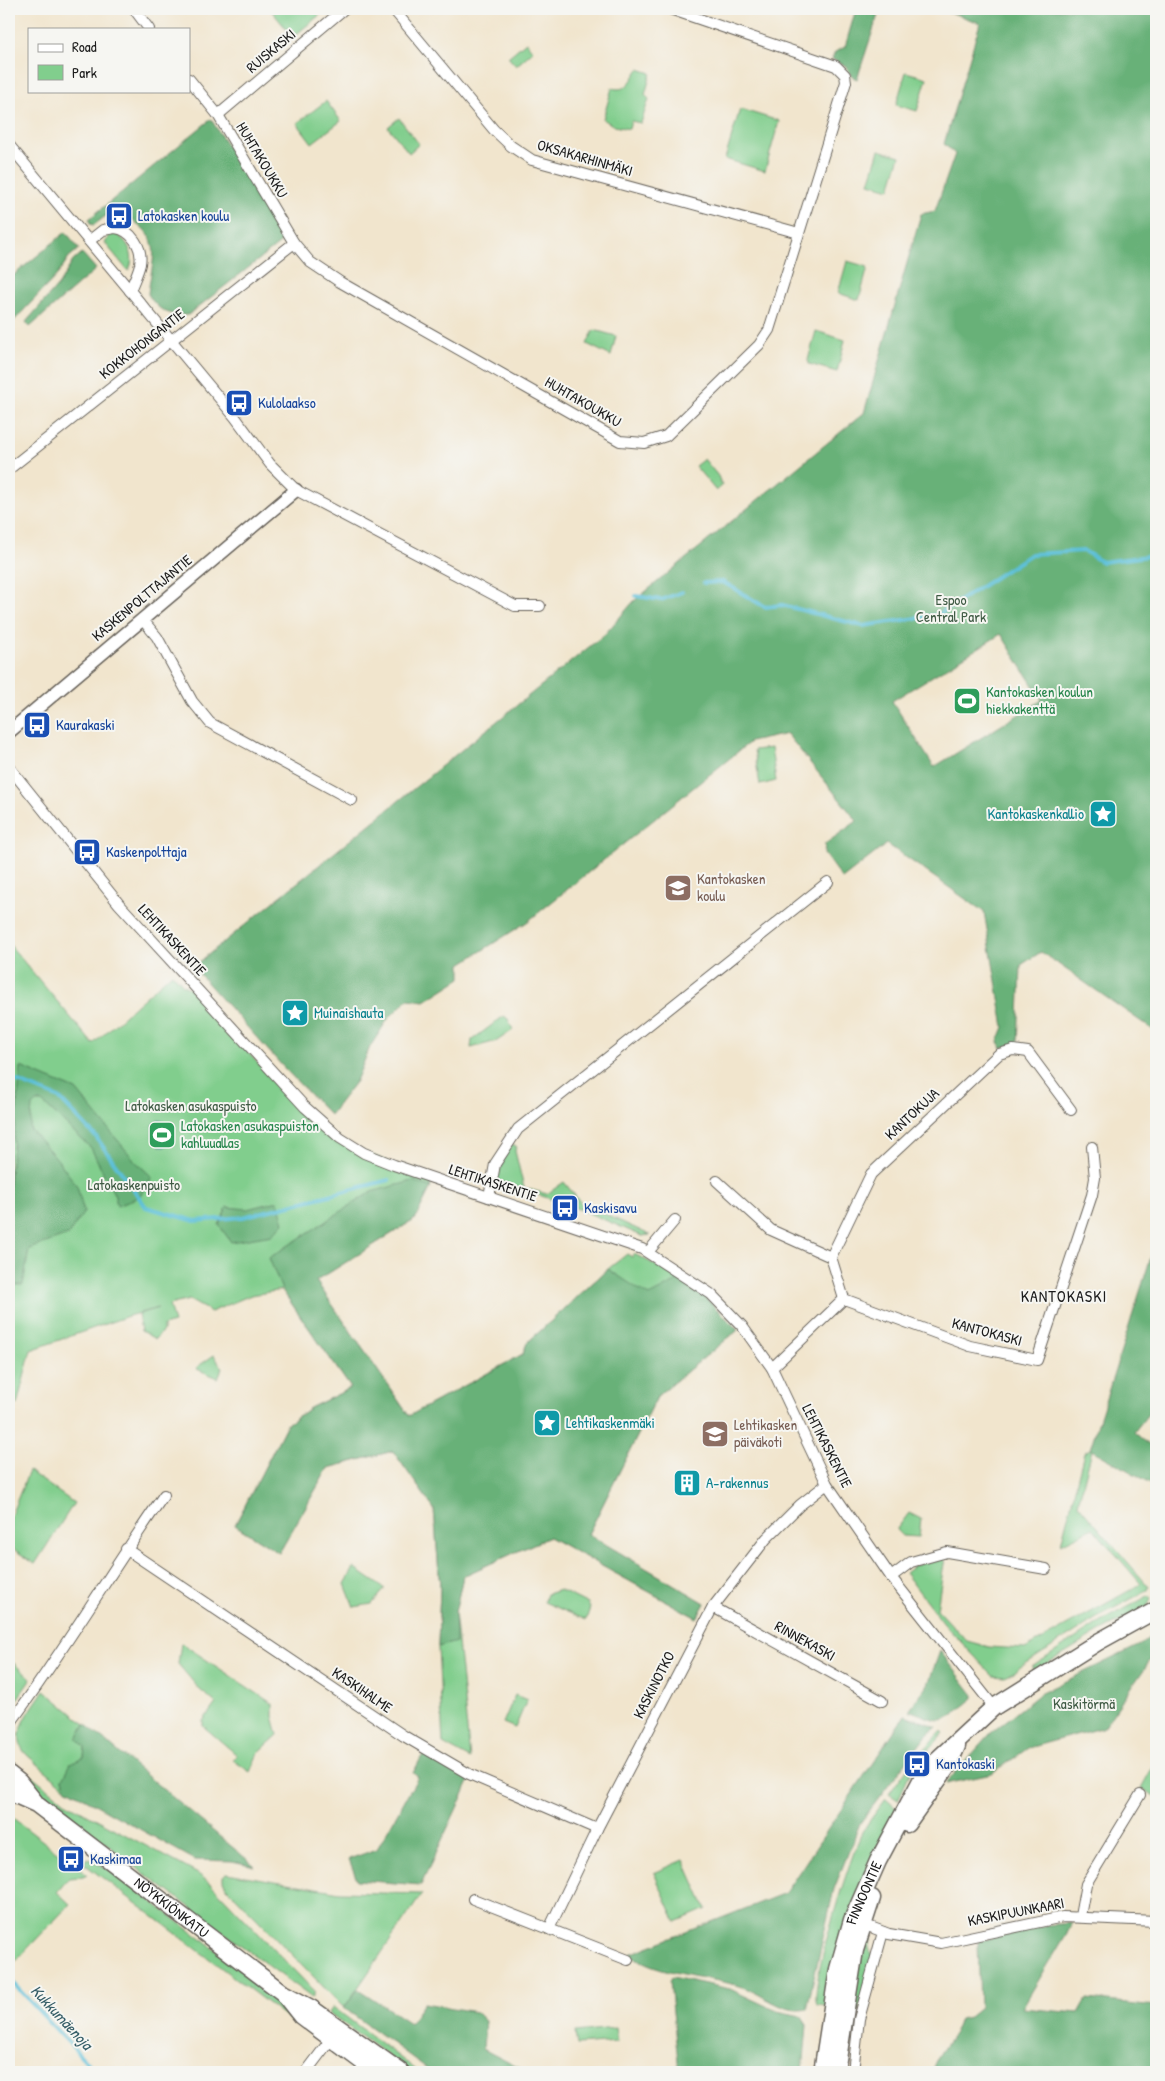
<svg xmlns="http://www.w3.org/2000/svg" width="1165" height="2081" font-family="'Patrick Hand',sans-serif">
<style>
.green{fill:#81ce8d;stroke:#4e7554}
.forest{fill:#68b178;stroke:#42664a;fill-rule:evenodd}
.water{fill:#5cc0d9;stroke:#3c6e7a}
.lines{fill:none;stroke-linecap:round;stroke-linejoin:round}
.stream{stroke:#5cc0d9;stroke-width:4}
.minor-casing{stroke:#67625a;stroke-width:12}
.tertiary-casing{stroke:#67625a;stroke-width:15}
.primary-casing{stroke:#67625a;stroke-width:19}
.minor{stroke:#fff;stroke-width:10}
.tertiary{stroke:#fff;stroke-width:12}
.primary{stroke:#fff;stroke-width:16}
.labels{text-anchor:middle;stroke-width:4;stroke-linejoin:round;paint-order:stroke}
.street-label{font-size:15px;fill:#1c1c1c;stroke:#f6f6f2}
.transit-label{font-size:15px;fill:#164399;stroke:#f6f6f2;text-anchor:start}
.park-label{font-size:15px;fill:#3f5a44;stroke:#f6f6f2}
.leisure-label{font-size:15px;fill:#27864d;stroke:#f6f6f2;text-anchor:start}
.culture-label{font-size:15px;fill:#0d838f;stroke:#f6f6f2;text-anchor:start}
.education-label{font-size:15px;fill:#785e54;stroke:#f6f6f2;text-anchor:start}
.neighbourhood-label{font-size:16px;letter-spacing:1px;fill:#1c1c1c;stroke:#f6f6f2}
.water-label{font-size:16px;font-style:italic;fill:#365e68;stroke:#f6f6f2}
</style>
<rect width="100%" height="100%" fill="#f6f6f2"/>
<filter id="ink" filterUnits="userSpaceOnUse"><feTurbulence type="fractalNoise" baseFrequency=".02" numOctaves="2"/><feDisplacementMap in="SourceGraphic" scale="10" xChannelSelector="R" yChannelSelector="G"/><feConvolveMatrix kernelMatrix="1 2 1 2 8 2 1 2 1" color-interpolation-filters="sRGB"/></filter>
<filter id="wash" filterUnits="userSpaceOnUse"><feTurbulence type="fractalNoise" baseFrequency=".0096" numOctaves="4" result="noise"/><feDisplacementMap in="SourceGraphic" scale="20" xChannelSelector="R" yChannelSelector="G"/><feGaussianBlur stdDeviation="1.12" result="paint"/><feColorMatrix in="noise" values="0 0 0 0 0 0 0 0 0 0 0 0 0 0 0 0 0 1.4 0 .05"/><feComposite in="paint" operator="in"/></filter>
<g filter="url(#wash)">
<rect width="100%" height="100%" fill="#f1e5cd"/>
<!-- green -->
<g class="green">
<polygon points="270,9 327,9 293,37"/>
<polygon points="526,42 533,51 516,66 508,57"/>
<path d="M639,69L651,73L645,95L649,99L641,123L631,121L629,129L614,126L603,119L612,88C628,92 630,81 639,69Z"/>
<polygon points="906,72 927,78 917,111 896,105"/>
<polygon points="326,101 341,121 312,143 297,123"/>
<polygon points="740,109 779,121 765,171 725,159"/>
<polygon points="399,118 419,144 409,153 388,127"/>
<polygon points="879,150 900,156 890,189 869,183"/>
<path d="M115,234C128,239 137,259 128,271L105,243L110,235Z"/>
<polygon points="847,261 868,267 859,300 838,293"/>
<polygon points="594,330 616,336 611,356 587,344"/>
<polygon points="816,331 845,340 837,372 809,364 808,360"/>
<polygon points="704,459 718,476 722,486 716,491 695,466"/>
<polygon points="771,748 776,781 760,785 754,750"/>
<path d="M9,944L93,1044L172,973L183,985L191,989L309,1120L334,1139L433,1181L415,1219L316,1281L409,1416L523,1354L527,1343L608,1269L627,1254L632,1257L634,1254C674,1273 707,1297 738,1330L658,1395L588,1534L705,1603L697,1618L549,1537L463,1576L455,1612L470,1759L443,1744L438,1647L440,1586L434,1509L393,1451L328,1468L279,1553L235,1525L287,1424L310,1408L351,1388L282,1290L251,1295L211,1312L189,1300L169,1305L174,1323L163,1326V1331L155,1339L141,1331L138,1314L158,1308L128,1316L31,1350L17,1405L9,1410Z"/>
<polygon points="504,1016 508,1019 513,1030 497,1041 471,1048 472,1040"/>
<polygon points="512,1144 516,1146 515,1151 524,1188 547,1194 564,1182 581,1203 650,1235 642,1236 584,1211 497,1180 506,1152"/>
<polygon points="214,1355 222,1368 218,1378 197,1369 197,1367"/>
<polygon points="1090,1449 1092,1450 1078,1504 1149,1587 1148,1590 1103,1614 1005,1677 993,1676 944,1624 905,1573 914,1566 945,1557 937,1609 967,1641 989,1647 1025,1649 1141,1584 1093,1528 1061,1544 1084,1453"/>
<polygon points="29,1471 74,1503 35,1564 9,1546 9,1520"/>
<polygon points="909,1513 921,1519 919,1537 902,1536 896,1530"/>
<polygon points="354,1568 385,1589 372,1604 354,1607 345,1584"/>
<polygon points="560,1590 588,1604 590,1608 586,1620 544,1602 547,1594"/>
<polygon points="1148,1596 1151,1599 1147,1607 1099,1632 1033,1672 1032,1667 1097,1624"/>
<polygon points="181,1643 273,1704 273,1716 278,1735 258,1753 250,1772 233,1760 237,1755 203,1726 203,1721 216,1703 200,1690 178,1664"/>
<polygon points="9,1659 31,1679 9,1711"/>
<path d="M44,1690L85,1724L77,1739L85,1747L84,1757L63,1779L66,1788L27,1755C7,1736 33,1708 44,1690Z"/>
<polygon points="515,1695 527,1700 515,1728 503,1723"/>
<polygon points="942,1731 944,1733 913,1767 898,1800 889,1794 912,1762"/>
<polygon points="1156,1761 1156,1797 1141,1788"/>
<polygon points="31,1775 65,1802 198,1874 211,1884 315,1992 312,1998 141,1871 27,1781"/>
<path d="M886,1799L899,1811L827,2006L817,2005C809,1984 849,1862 860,1837C866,1824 877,1811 886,1799Z"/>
<polygon points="9,1815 87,1875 83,1877 69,1878 57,1892 70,1904 9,1968"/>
<polygon points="87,1858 113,1872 229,1960 299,2017 294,2023 83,1863"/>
<polygon points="684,1860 706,1909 676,1922 654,1873"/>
<polygon points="227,1873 340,1892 422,1894 344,2008 227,1888 223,1881 223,1876"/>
<polygon points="871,1940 869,1949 873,1955 857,2015 847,2016 865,1941"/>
<polygon points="333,2007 419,2072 411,2072 329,2013"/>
<polygon points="615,2028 617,2042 577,2045 575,2032"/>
</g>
<!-- forest -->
<g class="forest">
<polygon points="856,9 880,9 857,79 851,76 846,66 832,59 835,52 845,47"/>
<path d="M941,9H1156V1032L1041,952L1021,965L1018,1046L1010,1045L1002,1048L998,1042L1004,1027L984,912L887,844L842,879L824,854L825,844L857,821L787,734L750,742L527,922L461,964V978L425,1001L408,999L388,1019L370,1047L356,1081L330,1115L285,1069L193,967L605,634L634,601L864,413L921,214L935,211L955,154L944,144L980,23ZM1001,634L1042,700L934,767L892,701Z"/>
<path d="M211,119L284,240L188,315C169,316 158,311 148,294C152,257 166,238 125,216V213L117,211L116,214L107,215L94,225L90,224L89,219Z"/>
<polygon points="66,232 79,249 69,257 58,274 9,326 9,279"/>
<polygon points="82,253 96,269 30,327 26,322 59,284 73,261"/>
<polygon points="21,1067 76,1090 135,1161 152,1177 139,1197 117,1206 115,1196 91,1148 42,1102 36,1102 32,1106 30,1129 58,1160 77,1186 84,1212 68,1235 29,1249 23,1285 9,1285 9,1185"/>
<polygon points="413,1181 431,1187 415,1219 316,1281 409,1416 523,1354 527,1343 608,1269 649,1296 681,1279 706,1298 738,1330 658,1395 588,1534 705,1603 697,1618 549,1537 463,1576 455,1612 456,1642 438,1647 440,1586 434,1509 393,1451 328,1468 279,1553 235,1525 287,1424 310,1408 351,1388 282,1290 269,1258 371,1192"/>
<polygon points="278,1201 284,1223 272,1235 231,1242 219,1225 227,1207 247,1209"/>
<polygon points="1156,1241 1156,1404 1134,1432 1156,1451 1156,1486 1090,1449"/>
<polygon points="1156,1632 1156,1652 1104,1727 1028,1748 992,1774 945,1784 992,1732 1041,1693 1140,1645"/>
<path d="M940,1651L974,1695V1698C942,1723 948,1726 909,1710L928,1684Z"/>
<path d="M905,1715L937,1727L927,1735L860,1823L834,1889L807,2009C784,2015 762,1993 742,1987C709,1976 657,1975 630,1954L785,1893Z"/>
<polygon points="85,1724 255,1866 232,1861 195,1860 66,1788 63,1779 71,1763 84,1757 85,1747 77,1739"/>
<polygon points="432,1752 470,1780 421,1885 357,1880 349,1859 377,1849 418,1777 413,1773 422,1756"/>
<path d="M1073,1923L1022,2008L1079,2013L1087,1999L1156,2006V2072H932C936,2052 954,2040 960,2019L969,2017L980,2008L978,1941L1046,1925Z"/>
<polygon points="672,1977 730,1989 777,2011 801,2016 807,2025 803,2072 679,2072 670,1981"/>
<polygon points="358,1989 410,2023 424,2003 476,2012 485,2021 483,2049 527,2072 432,2072 344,2008"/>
</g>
<!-- water -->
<path class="water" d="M159,1120C170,1122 172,1133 170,1143L164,1147L160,1146L153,1136V1125Z"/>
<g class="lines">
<!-- stream -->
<g class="stream">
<polyline points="704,583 723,582 765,607 782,605 863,626 938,615 1031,554 1084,551 1102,562 1156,555"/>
<polyline points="636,596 661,600 682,592"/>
<polyline points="9,1078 59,1098 96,1137 146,1207 195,1221 243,1217 389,1180"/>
<polyline points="9,1979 96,2072"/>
</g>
</g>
</g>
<g filter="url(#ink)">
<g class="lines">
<!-- minor casing -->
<g class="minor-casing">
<g id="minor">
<polyline points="134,9 149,29"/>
<polyline points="393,9 494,130 511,146 532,160 799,233"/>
<polyline points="189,79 218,115 294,243 310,262 340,282 620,441 644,443 666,436 759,345 769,330 846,82 845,75 836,66 670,9"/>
<polyline points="218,115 344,9"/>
<polyline points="9,145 235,417 270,464 296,490 515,606 540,606"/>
<path d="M89,241L103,230L115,228C132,230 143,248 140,264C138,273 133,282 130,291"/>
<polyline points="9,469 294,243"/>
<polyline points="142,619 157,637 192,701 210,723 352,800"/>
<polyline points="9,767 119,904 305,1107 340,1138 364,1153 394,1165 642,1249 711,1294 742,1326 772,1368 827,1484 891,1577 994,1707"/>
<polyline points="717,1181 771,1230 831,1257"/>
<polyline points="489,1197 495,1164 518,1129 828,882"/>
<polyline points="648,1252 675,1220"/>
<polyline points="844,1299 831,1257 871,1174 999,1054 1013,1050 1028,1052 1071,1110"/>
<polyline points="772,1368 844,1299 970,1346 1037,1360 1092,1195 1095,1178 1092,1147"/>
<polyline points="126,1549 404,1736 469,1774 597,1829"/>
<polyline points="891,1577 911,1562 947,1552 1046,1569"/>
<polyline points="713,1607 882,1701"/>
<path d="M9,1725C64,1651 111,1571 164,1495"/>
<polyline points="473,1899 628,1960"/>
<polyline points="1080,1916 1086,1884 1140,1795"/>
<polyline points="860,1923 889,1934 941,1943 1063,1917 1156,1921"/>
<polyline points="549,1929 597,1829 713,1607 766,1539 800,1505 827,1484"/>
<polyline points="306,2072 334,2035"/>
<polyline points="853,2072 859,2019 883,1932"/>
</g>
</g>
<!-- tertiary casing -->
<g class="tertiary-casing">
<polyline id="tertiary" points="9,732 296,490"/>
</g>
<!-- primary casing -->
<g class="primary-casing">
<g id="primary">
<polyline points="9,1774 19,1782 35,1802"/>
<path id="s1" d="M9,1792L36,1804L283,1993L311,2008L401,2072"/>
<polyline points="907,1824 948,1766 957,1746"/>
<polyline points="286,1997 301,2016 376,2072"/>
<path id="s2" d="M822,2072L838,1969L852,1920L878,1861L927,1769L994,1707L1098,1642L1156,1610"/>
<polyline points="836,2072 855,1950 872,1898"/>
</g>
</g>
<!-- minor -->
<use href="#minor" class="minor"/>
<!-- tertiary -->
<use href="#tertiary" class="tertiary"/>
<!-- primary -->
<use href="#primary" class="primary"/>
</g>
</g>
<!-- icons -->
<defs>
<g id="bus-square" transform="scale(1.4375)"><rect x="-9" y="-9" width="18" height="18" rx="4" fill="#1a4fb4" stroke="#f6f6f2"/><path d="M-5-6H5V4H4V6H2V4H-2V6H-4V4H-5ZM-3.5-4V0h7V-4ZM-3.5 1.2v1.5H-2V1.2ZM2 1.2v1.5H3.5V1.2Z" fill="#fff"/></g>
<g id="stadium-square" transform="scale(1.4375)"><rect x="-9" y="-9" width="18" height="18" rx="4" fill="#2e9e5b" stroke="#f6f6f2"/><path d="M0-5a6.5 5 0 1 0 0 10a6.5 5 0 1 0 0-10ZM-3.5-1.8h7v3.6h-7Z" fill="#fff"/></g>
<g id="sight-square" transform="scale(1.4375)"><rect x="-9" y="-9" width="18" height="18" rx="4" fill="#0f9aa8" stroke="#f6f6f2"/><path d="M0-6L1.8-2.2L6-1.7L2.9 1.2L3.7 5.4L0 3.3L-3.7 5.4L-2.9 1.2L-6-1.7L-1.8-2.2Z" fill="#fff"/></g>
<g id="school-square" transform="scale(1.4375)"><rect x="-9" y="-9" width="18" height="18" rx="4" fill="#8d6e63" stroke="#f6f6f2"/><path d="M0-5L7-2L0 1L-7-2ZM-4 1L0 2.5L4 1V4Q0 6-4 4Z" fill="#fff"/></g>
<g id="building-square" transform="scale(1.4375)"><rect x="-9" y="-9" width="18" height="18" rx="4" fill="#0f9aa8" stroke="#f6f6f2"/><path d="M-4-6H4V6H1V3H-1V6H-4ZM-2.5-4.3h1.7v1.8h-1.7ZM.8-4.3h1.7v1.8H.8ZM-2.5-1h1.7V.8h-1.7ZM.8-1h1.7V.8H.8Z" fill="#fff"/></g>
</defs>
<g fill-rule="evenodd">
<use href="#bus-square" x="119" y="216"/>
<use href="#bus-square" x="239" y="403"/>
<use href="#stadium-square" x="967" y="701"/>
<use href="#bus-square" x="37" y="725"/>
<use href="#sight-square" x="1103" y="814"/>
<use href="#bus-square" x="87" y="852"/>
<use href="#school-square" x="678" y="888"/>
<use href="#sight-square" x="295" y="1013"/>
<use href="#stadium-square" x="162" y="1135"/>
<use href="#bus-square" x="565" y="1208"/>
<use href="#sight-square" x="547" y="1423"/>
<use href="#school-square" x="715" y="1434"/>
<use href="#building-square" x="687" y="1483"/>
<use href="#bus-square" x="917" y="1764"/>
<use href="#bus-square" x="71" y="1859"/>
</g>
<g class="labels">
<!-- street labels -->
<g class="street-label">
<text transform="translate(271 51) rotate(-40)" y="5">RUISKASKI</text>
<text transform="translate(585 158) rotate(16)" y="5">OKSAKARHINMÄKI</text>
<text transform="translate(262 160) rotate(59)" y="5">HUHTAKOUKKU</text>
<text transform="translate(142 344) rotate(-38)" y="5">KOKKOHONGANTIE</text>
<text transform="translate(583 402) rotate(30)" y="5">HUHTAKOUKKU</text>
<text transform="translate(142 598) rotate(-40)" y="5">KASKENPOLTTAJANTIE</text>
<text transform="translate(172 940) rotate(47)" y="5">LEHTIKASKENTIE</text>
<text transform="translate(912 1114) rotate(-43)" y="5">KANTOKUJA</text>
<text transform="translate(493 1183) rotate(18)" y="5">LEHTIKASKENTIE</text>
<text transform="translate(987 1332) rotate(15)" y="5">KANTOKASKI</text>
<text transform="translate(827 1446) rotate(63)" y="5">LEHTIKASKENTIE</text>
<text transform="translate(805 1641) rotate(29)" y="5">RINNEKASKI</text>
<text transform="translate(654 1685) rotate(-63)" y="5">KASKINOTKO</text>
<text transform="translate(362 1690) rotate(34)" y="5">KASKIHALME</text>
<text dy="5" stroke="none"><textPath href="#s2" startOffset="185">FINNOONTIE</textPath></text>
<text dy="5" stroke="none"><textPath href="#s1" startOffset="200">NÖYKKIÖNKATU</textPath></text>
<text transform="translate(1016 1912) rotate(-11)" y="5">KASKIPUUNKAARI</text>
</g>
<!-- transit labels -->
<g class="transit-label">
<text x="138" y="221">Latokasken koulu</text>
<text x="258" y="408">Kulolaakso</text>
<text x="56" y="730">Kaurakaski</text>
<text x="106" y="857">Kaskenpolttaja</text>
<text x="584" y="1213">Kaskisavu</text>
<text x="936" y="1769">Kantokaski</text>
<text x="90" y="1864">Kaskimaa</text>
</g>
<!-- park labels -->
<g class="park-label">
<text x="951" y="605">Espoo<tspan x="951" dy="17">Central Park</tspan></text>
<text x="191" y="1111">Latokasken asukaspuisto</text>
<text x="134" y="1190">Latokaskenpuisto</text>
<text x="1084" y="1709">Kaskitörmä</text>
</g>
<!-- leisure labels -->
<g class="leisure-label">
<text x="986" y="697">Kantokasken koulun<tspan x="986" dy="17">hiekkakenttä</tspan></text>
<text x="181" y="1131">Latokasken asukaspuiston<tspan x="181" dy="17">kahluuallas</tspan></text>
</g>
<!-- culture labels -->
<g class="culture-label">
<text x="1084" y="819" text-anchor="end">Kantokaskenkallio</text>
<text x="314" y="1018">Muinaishauta</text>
<text x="566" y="1428">Lehtikaskenmäki</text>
<text x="706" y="1488">A-rakennus</text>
</g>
<!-- education labels -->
<g class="education-label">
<text x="697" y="884">Kantokasken<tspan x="697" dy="17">koulu</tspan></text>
<text x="734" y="1430">Lehtikasken<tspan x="734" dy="17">päiväkoti</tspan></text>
</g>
<!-- neighbourhood labels -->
<g class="neighbourhood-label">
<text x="1064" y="1302">KANTOKASKI</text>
</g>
<!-- water labels -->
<g class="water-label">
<text transform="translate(62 2017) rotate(47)" y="6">Kukkumäenoja</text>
</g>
</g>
<!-- margin -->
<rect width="1165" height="2081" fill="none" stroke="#f6f6f2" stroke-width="30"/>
<!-- legend -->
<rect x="28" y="28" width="162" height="65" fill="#f6f6f2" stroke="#9f9f9c"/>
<rect x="38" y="44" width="25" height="8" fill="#ffffff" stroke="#9f9f9c"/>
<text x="72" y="52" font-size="15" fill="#1c1c1c">Road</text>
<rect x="38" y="65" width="25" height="15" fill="#81ce8d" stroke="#9f9f9c"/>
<text x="72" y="78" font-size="15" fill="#1c1c1c">Park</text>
</svg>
